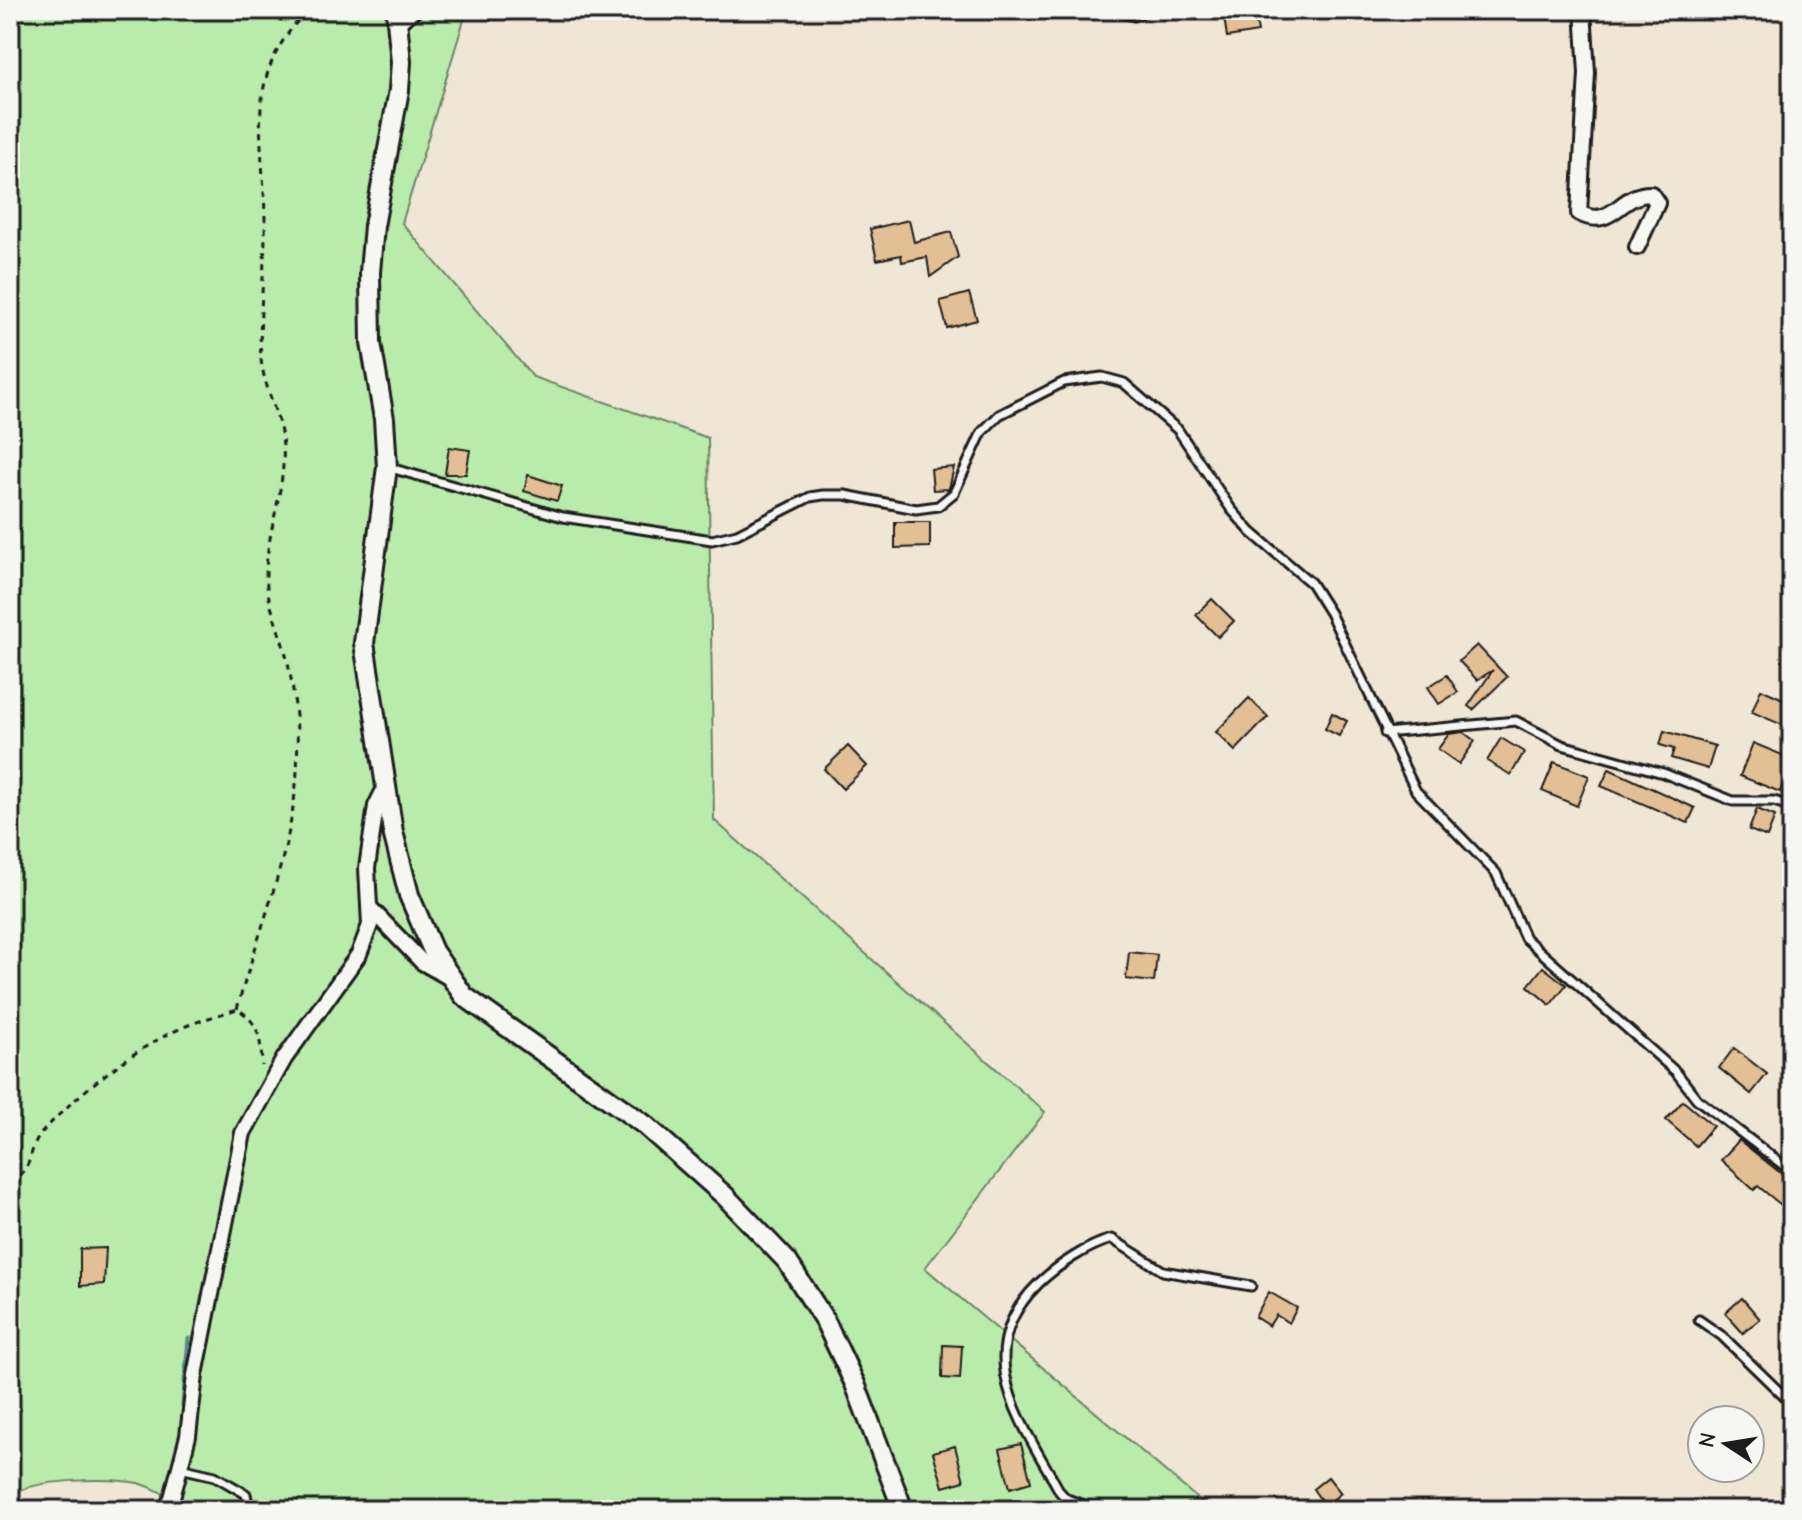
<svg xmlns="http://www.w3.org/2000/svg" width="1802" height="1520" font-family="'Comic Neue',sans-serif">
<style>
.green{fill:#b9ebab;stroke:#6a8464;stroke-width:2}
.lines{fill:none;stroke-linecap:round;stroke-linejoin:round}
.stream{stroke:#58878f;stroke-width:5}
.building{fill:#e2bf94;stroke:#1c1c1c;stroke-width:2}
.service-casing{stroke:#1c1c1c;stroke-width:13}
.minor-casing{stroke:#1c1c1c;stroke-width:20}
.tertiary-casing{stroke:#1c1c1c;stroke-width:24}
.path{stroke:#1c1c1c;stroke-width:3;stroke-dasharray:6 6;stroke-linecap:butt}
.service{stroke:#f6f6f2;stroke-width:7}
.minor{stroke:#f6f6f2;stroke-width:14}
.tertiary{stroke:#f6f6f2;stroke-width:18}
</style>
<rect width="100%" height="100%" fill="#f0e6d6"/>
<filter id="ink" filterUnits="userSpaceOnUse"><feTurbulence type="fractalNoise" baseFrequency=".0125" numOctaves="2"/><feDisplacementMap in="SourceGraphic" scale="16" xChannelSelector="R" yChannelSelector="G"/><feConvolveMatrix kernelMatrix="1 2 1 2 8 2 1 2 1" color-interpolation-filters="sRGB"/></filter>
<g filter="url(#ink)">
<!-- green -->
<path class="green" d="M10,10H467L402,223L533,377L708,438L714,820L1045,1112L925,1268L1211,1510H174L178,1501C166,1496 152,1486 138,1483C110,1478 32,1478 10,1496Z"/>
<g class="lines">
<!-- stream -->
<g class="stream">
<polyline points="183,1405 189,1339"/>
<polyline points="224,1507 225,1510"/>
</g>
</g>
<!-- building -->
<g class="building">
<polygon points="1223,10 1254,10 1258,32 1227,37"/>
<polygon points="909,220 914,242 951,232 958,257 930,277 927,257 902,262 901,255 877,260 870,229"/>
<polygon points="969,293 977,320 947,328 940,301"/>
<polygon points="449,447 470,450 466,474 445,474"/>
<polygon points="954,467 949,489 933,490 931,469"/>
<polygon points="528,475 562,486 557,501 524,491"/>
<polygon points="895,522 930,522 930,547 895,548"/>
<polygon points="1212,599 1234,621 1218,637 1196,615"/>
<polygon points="1477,645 1507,677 1473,710 1468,706 1493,670 1477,680 1459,661"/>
<polygon points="1447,675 1458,692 1439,704 1428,687"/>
<polygon points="1761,689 1792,703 1792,729 1752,712"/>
<polygon points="1249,698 1268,717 1235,751 1216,732"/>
<polygon points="1332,713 1347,721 1339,736 1325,729"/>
<polygon points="1664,731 1715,746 1708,769 1671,758 1674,749 1660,745"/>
<polygon points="1463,732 1475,741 1459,764 1438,749 1449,734"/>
<polygon points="1501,738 1524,752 1511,775 1487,761"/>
<polygon points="1753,743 1792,759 1780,792 1740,776"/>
<polygon points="848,746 867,766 843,789 824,769"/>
<polygon points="1554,762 1589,776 1577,806 1542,791"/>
<polygon points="1609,769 1695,808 1688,823 1601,786"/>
<polygon points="1757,809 1775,816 1767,837 1749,830"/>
<polygon points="1129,952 1157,955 1154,982 1126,979"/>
<polygon points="1543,967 1566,985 1550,1005 1528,986"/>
<polygon points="1734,1048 1767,1074 1751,1094 1719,1068"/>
<polygon points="1683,1101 1713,1126 1696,1146 1666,1120"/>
<polygon points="1739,1140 1792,1182 1792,1214 1758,1186 1754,1190 1721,1160"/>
<polygon points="106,1248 104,1284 80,1286 80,1249"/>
<polygon points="1269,1292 1297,1308 1289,1323 1276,1315 1269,1326 1255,1317"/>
<polygon points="1742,1298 1760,1319 1743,1333 1725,1313"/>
<polygon points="943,1345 962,1346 960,1379 942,1378"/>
<polygon points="1021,1444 1031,1482 1010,1488 1000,1449"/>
<polygon points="955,1446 964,1481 943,1487 933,1452"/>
<polygon points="1328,1477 1341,1493 1325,1506 1313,1489"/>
</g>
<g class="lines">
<!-- service casing -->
<g class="service-casing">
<g id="service">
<polyline points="1114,10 1134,16 1147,10"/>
<polyline points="387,467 563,517 712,540 737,534 810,497 823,495 845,495 916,509 938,506 954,493 982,432 999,415 1064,382 1102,377 1124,383 1178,430 1231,509 1251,532 1311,583 1330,613 1416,791 1496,873 1525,938 1676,1072 1697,1099 1792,1172"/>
<polyline points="1385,733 1516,721 1562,745 1663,773 1733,801 1774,801 1792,807"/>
<polyline points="1699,1320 1722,1336 1792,1404"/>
<polyline points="180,1468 215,1476 246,1494 249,1510"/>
<path d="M1098,1510L1067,1499L1060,1492C1022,1422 967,1353 1039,1283C1057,1266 1088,1245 1112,1239L1163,1271L1251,1286"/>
</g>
</g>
<!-- minor casing -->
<g class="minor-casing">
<g id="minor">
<path d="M1583,10L1587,73L1579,213C1613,231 1619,193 1651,194L1657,203L1637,247"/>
<polyline points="398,22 414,10"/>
<polyline points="371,909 422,962 450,978"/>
<polyline points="165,1510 172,1498 188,1436 195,1375 243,1133 284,1059 359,954 370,925 367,868 376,806 386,786"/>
</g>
</g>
<!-- tertiary casing -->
<g class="tertiary-casing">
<polyline id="tertiary" points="396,10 401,62 399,90 374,226 370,272 371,343 384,419 387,467 364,643 393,832 409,895 433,951 464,996 645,1125 725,1196 787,1261 825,1321 855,1384 903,1510"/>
</g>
<!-- path -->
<g class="path">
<path d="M237,1009C262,917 303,830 297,732C296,708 292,679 286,655C279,628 266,601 266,572C267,530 286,489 283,447C281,416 264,389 261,359C258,312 266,266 265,220C264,134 241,78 308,10"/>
<polyline points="10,1048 15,1047 15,1081 10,1095"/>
<path d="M10,1183C38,1165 24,1152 45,1129C79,1093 128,1053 173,1032C193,1022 216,1016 237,1009C260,1022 261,1041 262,1066"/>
</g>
<!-- service -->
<use href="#service" class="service"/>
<!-- minor -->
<use href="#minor" class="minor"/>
<!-- tertiary -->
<use href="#tertiary" class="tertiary"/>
</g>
</g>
<!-- margin -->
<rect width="1802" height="1520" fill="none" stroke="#f6f6f2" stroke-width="40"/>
<rect x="20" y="20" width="1762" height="1480" fill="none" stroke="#1c1c1c" stroke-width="3" filter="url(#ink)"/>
<!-- north arrow -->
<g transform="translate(1726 1444) rotate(282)"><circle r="38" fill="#f6f6f2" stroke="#9f9f9c" stroke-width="2"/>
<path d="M0-6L14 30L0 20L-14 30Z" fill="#1c1c1c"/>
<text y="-12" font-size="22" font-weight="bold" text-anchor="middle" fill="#1c1c1c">N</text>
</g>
</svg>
